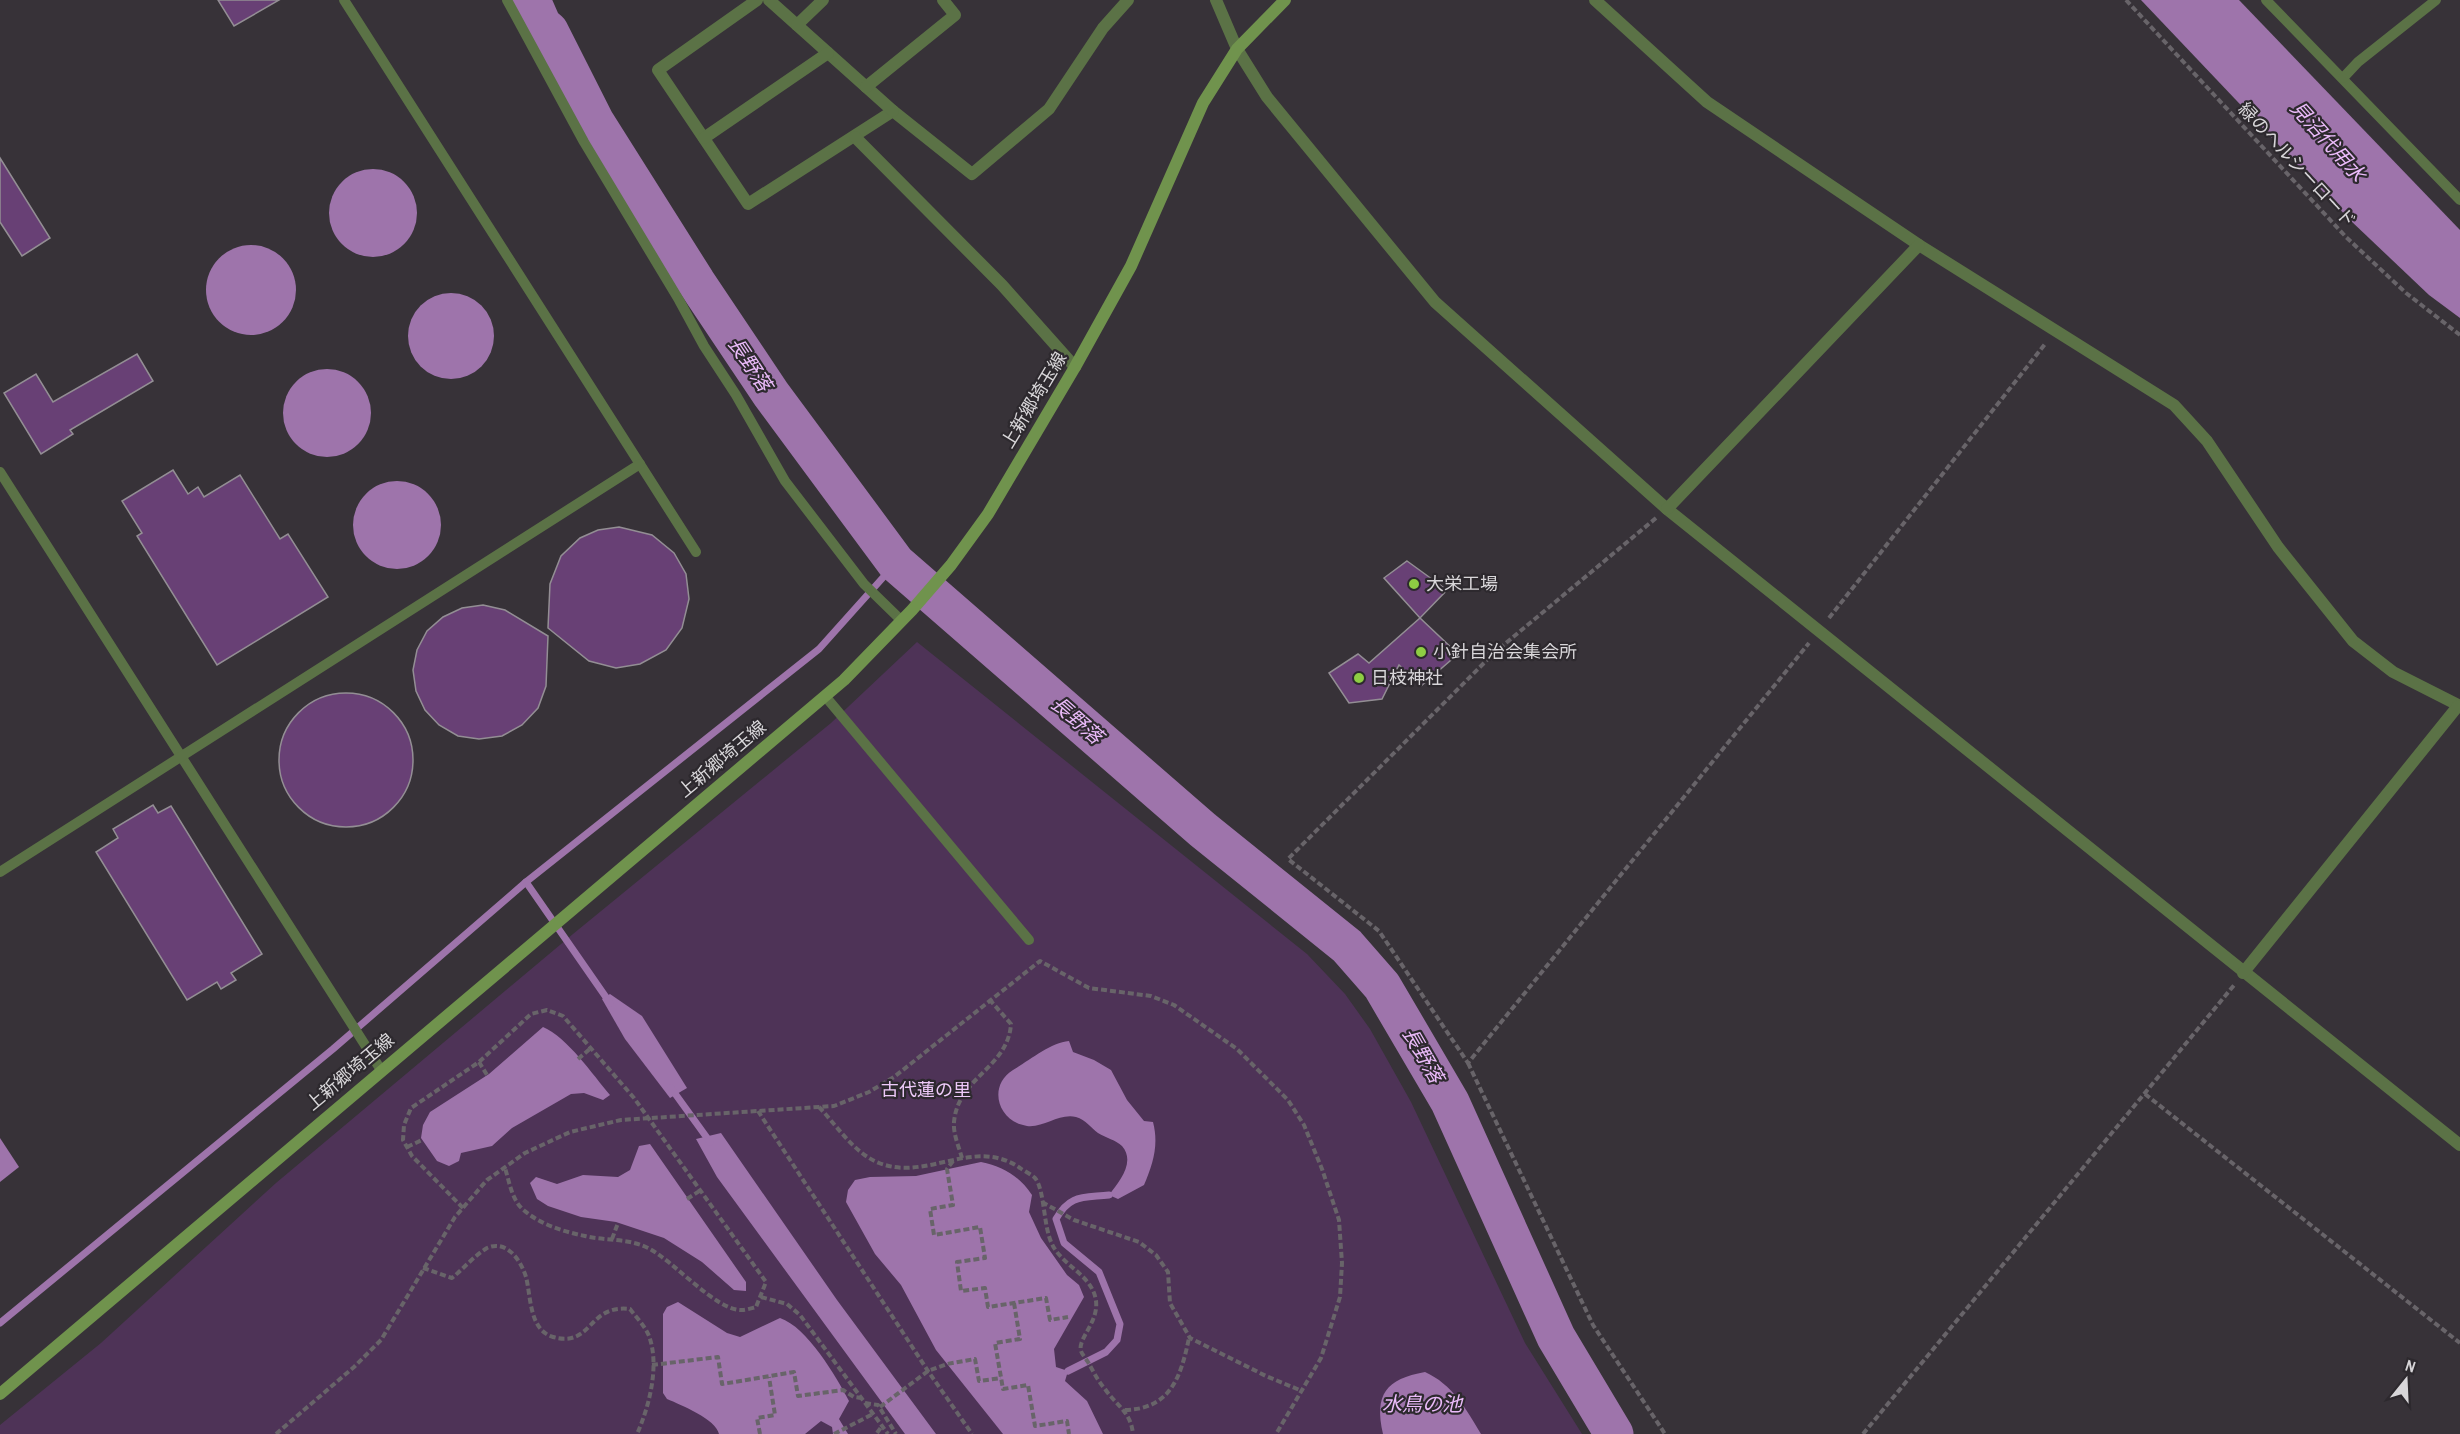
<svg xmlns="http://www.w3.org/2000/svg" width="2460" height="1434" font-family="'Archivo Narrow','Noto Sans JP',sans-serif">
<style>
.green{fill:#4e3357}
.water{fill:#9e74ab}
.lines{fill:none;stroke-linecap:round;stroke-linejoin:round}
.stream{stroke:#9e74ab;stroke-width:7}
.river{stroke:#9e74ab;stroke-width:39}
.building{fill:#684075;stroke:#938e94;stroke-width:1.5}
.path{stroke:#686469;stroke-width:4;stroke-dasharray:6 3;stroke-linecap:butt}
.service{stroke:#5b7246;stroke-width:10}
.minor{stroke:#5b7246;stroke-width:12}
.tertiary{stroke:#5b7246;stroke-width:12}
.secondary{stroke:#70934d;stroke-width:12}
.poi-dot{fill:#8ecd43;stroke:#2d292e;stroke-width:2}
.labels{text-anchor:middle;stroke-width:4.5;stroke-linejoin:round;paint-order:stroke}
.street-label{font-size:18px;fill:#d8d6d9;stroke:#2d292e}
.poi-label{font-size:18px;fill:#d8d6d9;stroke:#2d292e;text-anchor:start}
.park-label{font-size:18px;fill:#edc9f8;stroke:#2d292e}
.water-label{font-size:20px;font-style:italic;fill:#ebbbfa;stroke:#2d292e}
</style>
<rect width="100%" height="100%" fill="#373238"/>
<!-- green -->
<polygon class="green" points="917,642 1307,954 1345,994 1370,1029 1411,1102 1525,1343 1582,1434 0,1434 0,1425 101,1343 276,1183 573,934 831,723"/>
<!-- water -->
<g class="water">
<polygon points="2141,0 2239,0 2460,230 2460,318 2429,295 2350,220"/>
<circle cx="373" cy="213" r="44"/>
<circle cx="251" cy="290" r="45"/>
<circle cx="451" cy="336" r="43"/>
<circle cx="327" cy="413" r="44"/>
<circle cx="397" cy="525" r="44"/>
<polygon points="610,994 642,1016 687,1088 670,1098 625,1039 602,999"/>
<path d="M543,1027C567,1037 593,1075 610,1095L603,1100L584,1093L571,1094L512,1128L492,1146L461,1153L459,1161L449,1166L437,1161L421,1138L423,1125L430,1112L489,1074Z"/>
<path d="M1069,1041L1073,1052L1094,1060L1111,1070L1127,1100L1144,1121L1153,1122C1159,1145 1153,1164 1144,1185L1118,1199L1109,1195C1119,1182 1136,1162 1122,1146C1116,1140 1106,1138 1098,1133C1091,1128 1086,1120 1076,1117C1059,1113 1044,1128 1027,1126C998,1122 987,1086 1013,1070C1030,1060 1050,1043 1069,1041Z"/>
<polygon points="721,1133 837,1300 936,1434 905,1434 717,1177 696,1139"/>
<polygon points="0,1138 19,1167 0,1182"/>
<polygon points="650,1144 746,1282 746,1291 734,1290 702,1262 664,1238 616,1222 581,1217 548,1206 537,1199 530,1183 536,1177 557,1184 583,1175 618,1177 630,1170 639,1146"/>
<path d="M981,1162C1004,1167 1019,1176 1032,1195L1029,1212L1041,1238L1067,1275L1079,1285L1084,1297L1054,1349L1056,1367L1068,1371L1065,1381L1087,1401L1103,1434H1003L936,1350L901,1285L875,1254L846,1202L848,1190L855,1180L870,1177L916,1176Z"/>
<path d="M678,1302L727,1333L740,1337L780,1318C807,1327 836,1376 849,1401L839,1419L848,1434H833L832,1427L821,1421L805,1434H719C716,1419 681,1405 667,1399L663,1393V1314L667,1307Z"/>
<path d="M1425,1372C1452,1384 1467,1410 1481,1434H1383C1374,1394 1386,1379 1425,1372Z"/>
</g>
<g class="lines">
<!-- stream -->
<g class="stream">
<polyline points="526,882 610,1003"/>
<polyline points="671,1088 710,1142"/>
<polyline points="0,1323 333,1049 526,882 819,649 896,563"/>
<path d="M1068,1371L1106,1352L1117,1340L1120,1324L1099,1272L1064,1243L1056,1219C1070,1194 1083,1198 1109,1195"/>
</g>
<!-- river -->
<polyline class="river" points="531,0 542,25 549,31 595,122 696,282 771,394 896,563 1203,830 1347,946 1382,986 1450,1102 1556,1337 1614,1434"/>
</g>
<!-- building -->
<g class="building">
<polygon points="218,0 279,0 234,26"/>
<polygon points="0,158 50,238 22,256 0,222"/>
<polygon points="137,354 153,381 70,430 73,434 41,454 4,393 36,374 53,402"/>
<polygon points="173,470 188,494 198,487 204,497 240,475 280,539 288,534 328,597 217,665 137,536 142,533 122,501"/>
<polygon points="619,527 652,535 674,553 686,574 689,599 682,628 666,650 640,664 616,668 589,661 548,628 550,584 561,556 580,538 598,530"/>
<polygon points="1407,561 1447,590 1420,618 1384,578"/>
<polygon points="483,605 505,610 548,636 546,686 538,708 522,725 502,736 479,739 458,736 439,725 425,710 416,691 413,670 417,650 427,631 443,617 462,608"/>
<polygon points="1420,618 1458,654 1421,686 1399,665 1382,699 1349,703 1329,673 1358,654 1369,663"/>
<circle cx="346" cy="760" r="67"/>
<polygon points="153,805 158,813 171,806 262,954 231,973 236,980 221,989 217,982 187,1000 96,852 118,838 113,829"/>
</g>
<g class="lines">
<!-- path -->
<g class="path">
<polyline points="2126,0 2346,237 2406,293 2460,335"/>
<polyline points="1656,518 1494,653 1288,859 1379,931 1468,1063 1809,643"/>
<polyline points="1829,618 2045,344"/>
<polyline points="578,1059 591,1048"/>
<polyline points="479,1062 487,1075"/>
<polyline points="1468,1063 1593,1325 1665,1434"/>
<polyline points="2145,1094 2460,1343"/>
<path d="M819,1107C837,1126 854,1153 879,1163C927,1182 974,1136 1020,1168C1024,1171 1031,1174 1035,1178C1045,1190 1043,1226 1052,1244C1061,1264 1089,1274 1095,1296C1102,1320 1077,1338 1081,1351C1082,1354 1086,1359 1088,1362C1093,1371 1098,1381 1105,1389C1116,1405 1131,1412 1133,1434"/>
<polyline points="758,1111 928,1371 972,1434"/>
<polyline points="407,1147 422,1140"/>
<path d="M962,1158C959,1147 953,1134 954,1122C958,1077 1008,1068 1011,1024L990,1000"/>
<polyline points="953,1161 947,1169 953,1205 930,1209 934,1235 980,1227 985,1258 957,1262 961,1291 985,1288 988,1307 1046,1298 1050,1320 1068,1317"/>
<polyline points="687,1199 701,1190"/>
<polyline points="1042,1202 1074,1220 1139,1242 1156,1255 1168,1272 1170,1303 1190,1338 1266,1376 1302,1391"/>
<path d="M463,1208L412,1156L403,1140L404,1125L411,1108L479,1062L531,1014L547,1010L563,1016L634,1098L766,1282L756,1307C752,1308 746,1310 742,1310C716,1311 674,1261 648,1248C628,1238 606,1241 585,1236C565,1232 542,1225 526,1212C512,1202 510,1184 505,1168"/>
<polyline points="612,1239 618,1223"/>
<path d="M423,1268L452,1278C463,1269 475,1255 487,1248C507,1239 521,1261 526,1277C531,1296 529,1330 553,1337C593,1348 587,1304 630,1309C636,1317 645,1326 649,1336C660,1366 649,1407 637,1434"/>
<polyline points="761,1297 787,1304 800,1315 888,1434"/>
<polyline points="1014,1303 1020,1339 995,1343 1003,1389 1028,1385 1035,1426 1067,1421 1069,1434"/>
<polyline points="652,1365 718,1357 722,1384 794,1372 798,1396 843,1390 854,1397 861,1398"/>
<polyline points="865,1403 878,1405 896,1434"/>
<polyline points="880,1407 928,1371 947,1364 975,1359 979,1381 1001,1378"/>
<path d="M1125,1410C1171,1409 1181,1376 1189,1338"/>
<polyline points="877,1433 882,1426"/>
<polyline points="276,1434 354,1367 381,1340 455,1217 487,1180 525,1153 570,1132 621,1120 834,1106 869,1092 894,1077 1040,961 1089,988 1151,996 1174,1005 1237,1049 1288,1100 1304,1125 1322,1169 1339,1220 1342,1263 1340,1297 1321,1358 1276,1434"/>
<polyline points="760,1434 757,1418 775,1415 769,1377"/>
<polyline points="834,1434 873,1414"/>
<polyline points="1863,1434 2235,984"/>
</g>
<!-- service -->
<g class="service">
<polyline points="344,0 696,552"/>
<polyline points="507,0 584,142 679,300 704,346 736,395 785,481 864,584 902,621"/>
<polyline points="2266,0 2460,200"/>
<polyline points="2343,78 2358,62 2436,0"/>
<polyline points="0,472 381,1070"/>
<polyline points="825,696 1029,940"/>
<polyline points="0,872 640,464"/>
</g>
<!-- minor -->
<g class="minor">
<polyline points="757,0 658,70 748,204 893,111 972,174 1049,109 1103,28 1128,0"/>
<polyline points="769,0 893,111"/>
<polyline points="1595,0 1707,102 1919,245 2174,405 2207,441 2278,547 2353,641 2393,672 2460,706"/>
<polyline points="797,25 823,0"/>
<polyline points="1237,49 1267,97 1435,302 1667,509 2460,1145"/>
<polyline points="866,87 955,15 943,0"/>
<polyline points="855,137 1002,285 1075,367"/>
<polyline points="704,138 828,53"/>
<polyline points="1667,509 1919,245"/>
<polyline points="2243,973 2458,706"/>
</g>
<!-- tertiary -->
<polyline class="tertiary" points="1216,0 1237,49"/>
<!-- secondary -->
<polyline class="secondary" points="0,1394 844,680 912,610 951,565 988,514 1075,367 1131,266 1203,103 1237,49 1285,0"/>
</g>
<!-- markers -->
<g class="poi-dot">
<circle cx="1414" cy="584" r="6"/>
<circle cx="1421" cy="652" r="6"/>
<circle cx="1359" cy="678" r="6"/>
</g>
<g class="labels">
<!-- street labels -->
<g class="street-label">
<text transform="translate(2297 165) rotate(47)" y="6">緑のヘルシーロード</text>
<text transform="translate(1034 400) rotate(-59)" y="6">上新郷埼玉線</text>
<text transform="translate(722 759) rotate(-40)" y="6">上新郷埼玉線</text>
<text transform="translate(350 1072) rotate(-40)" y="6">上新郷埼玉線</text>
</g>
<!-- poi labels -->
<g class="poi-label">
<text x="1426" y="590">大栄工場</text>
<text x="1433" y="658">小針自治会集会所</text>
<text x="1371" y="684">日枝神社</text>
</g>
<!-- park labels -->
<g class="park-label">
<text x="926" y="1096">古代蓮の里</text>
</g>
<!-- water labels -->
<g class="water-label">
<text transform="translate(2328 141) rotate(48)" y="7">見沼代用水</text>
<text transform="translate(750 364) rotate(56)" y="7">長野落</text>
<text transform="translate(1077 720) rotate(41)" y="7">長野落</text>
<text transform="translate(1423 1055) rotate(60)" y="7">長野落</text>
<text x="1422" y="1411">水鳥の池</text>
</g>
</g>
<!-- north arrow -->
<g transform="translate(2406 1380) rotate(18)" stroke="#2d292e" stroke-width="4.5" paint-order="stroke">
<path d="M0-4.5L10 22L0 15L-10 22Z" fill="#d8d6d9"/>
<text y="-9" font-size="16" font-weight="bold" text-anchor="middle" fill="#d8d6d9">N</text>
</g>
</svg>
